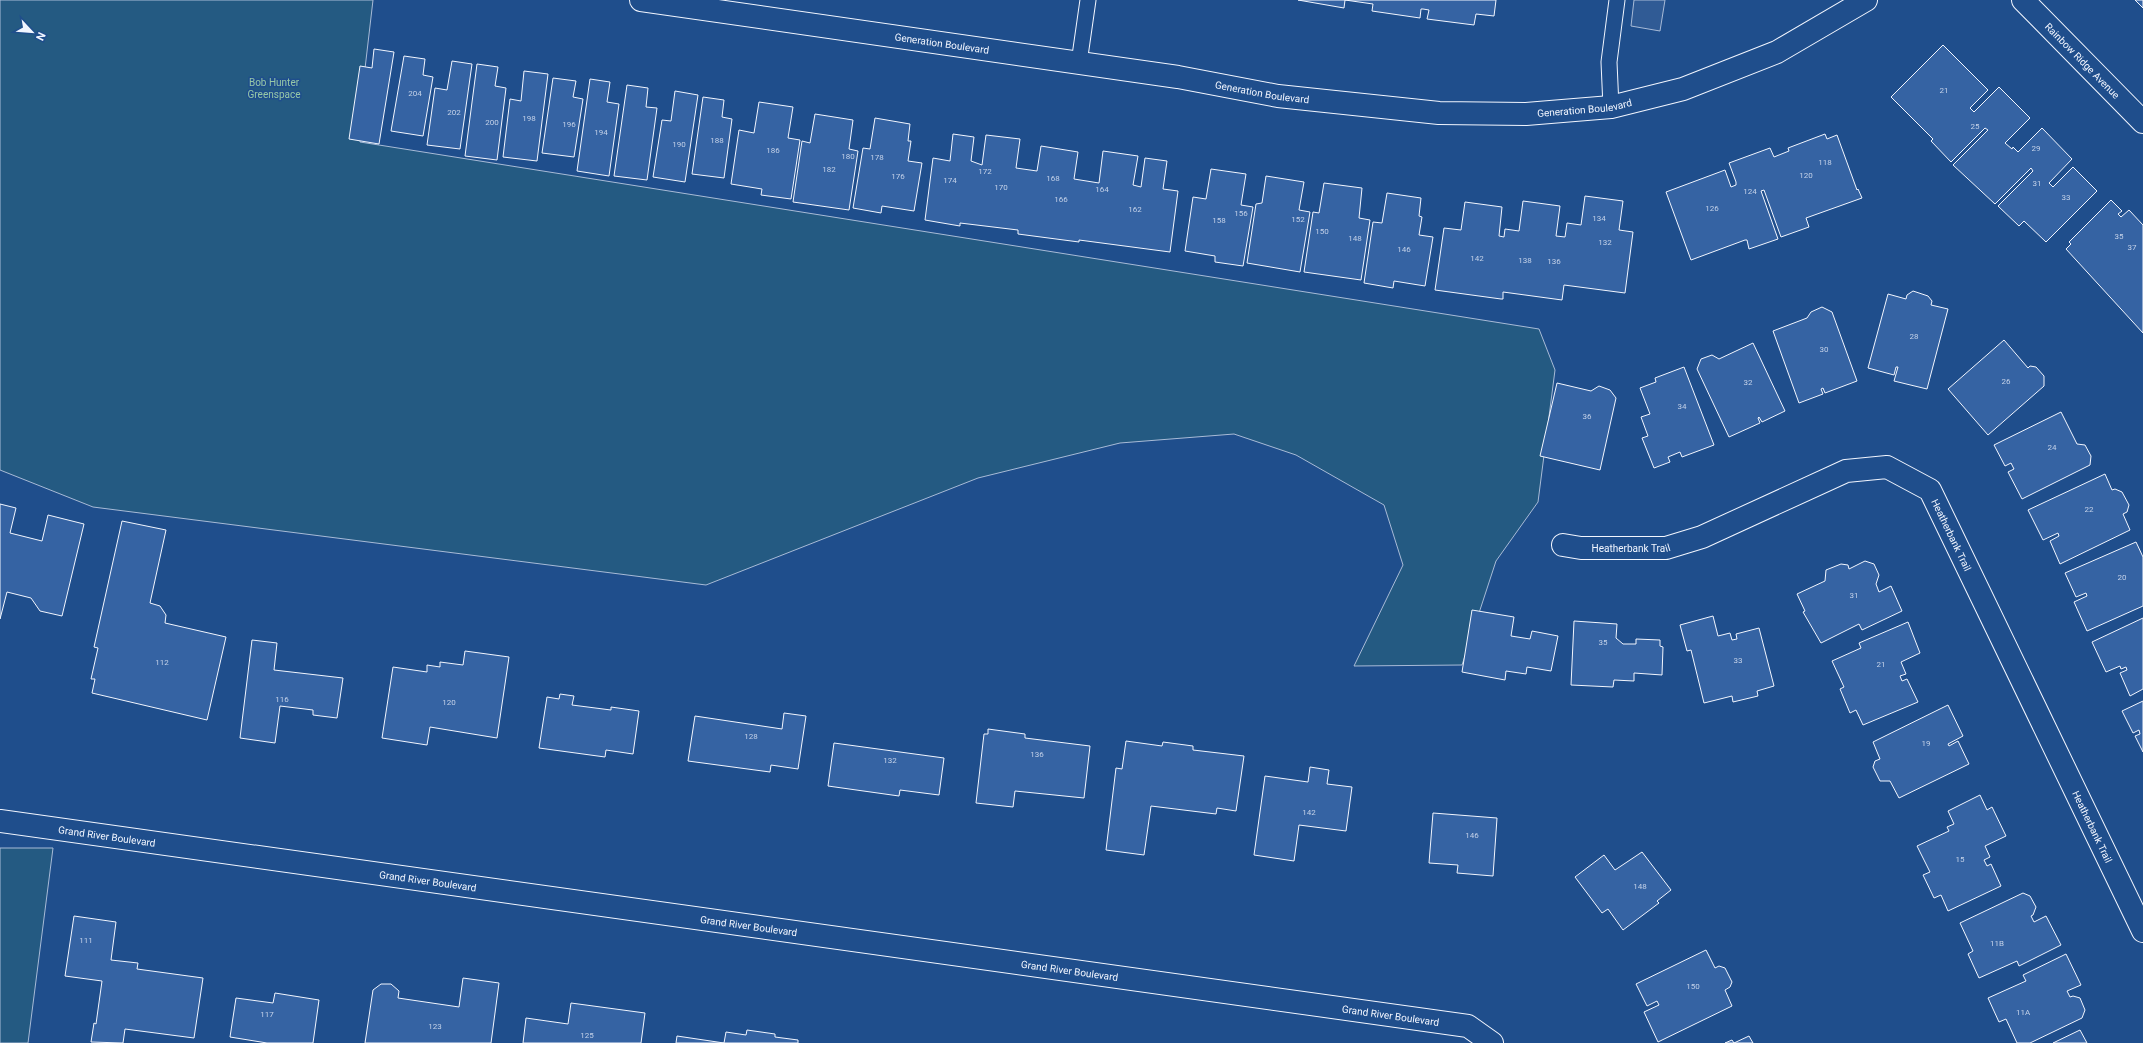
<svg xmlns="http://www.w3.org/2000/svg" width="2143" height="1043" font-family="Roboto,sans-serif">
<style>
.green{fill:#245a82;stroke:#a8bbd7}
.parking{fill:#305b95;stroke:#a8bbd7}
.building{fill:#3563a3;stroke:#f2f6ff}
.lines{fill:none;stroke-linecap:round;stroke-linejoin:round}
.lane-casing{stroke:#f2f6ff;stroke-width:17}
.street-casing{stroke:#f2f6ff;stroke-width:24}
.lane{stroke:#1f4e8c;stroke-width:15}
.street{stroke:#1f4e8c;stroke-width:22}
.labels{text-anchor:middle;stroke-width:3;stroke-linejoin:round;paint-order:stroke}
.number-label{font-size:8px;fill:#c3d1e8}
.street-label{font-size:10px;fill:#f2f6ff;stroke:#1f4e8c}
.park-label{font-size:10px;fill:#97c8a6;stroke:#1f4e8c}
</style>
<rect width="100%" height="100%" fill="#1f4e8c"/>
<!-- green -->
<g class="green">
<polygon points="0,0 373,0 361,103 360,142 1539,329 1555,370 1538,502 1496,561 1462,665 1354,666 1403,565 1384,505 1296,455 1234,434 1120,443 978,478 706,585 93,507 0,470"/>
<polygon points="0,848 53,848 28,1043 0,1043"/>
</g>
<!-- parking -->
<polygon class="parking" points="1634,0 1665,0 1660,31 1631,26"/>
<!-- building -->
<g class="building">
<polygon points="1298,0 1496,0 1494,16 1476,14 1474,25 1427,19 1429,10 1423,9 1421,9 1420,18 1372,11 1373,4 1345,0 1344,8"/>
<polygon points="2135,0 2143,0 2143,8"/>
<polygon points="1943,45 1988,90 1970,108 1974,112 1999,87 2030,118 2005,143 2012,149 2013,147 2018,152 2042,128 2072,159 2049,183 2053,187 2073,167 2097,191 2046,242 2024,221 2019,226 1998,206 2033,171 2031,168 1995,204 1953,165 1988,130 1985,128 1951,162 1931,141 1933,139 1891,97"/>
<polygon points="374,49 394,52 379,144 349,139 360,66 372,68"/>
<polygon points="404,56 425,59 423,75 433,77 423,136 391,131"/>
<polygon points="452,61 472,64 460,149 427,145 435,88 447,90"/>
<polygon points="477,64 498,67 495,86 506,88 497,160 465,156"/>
<polygon points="524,71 548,74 537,161 503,157 510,99 521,101"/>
<polygon points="553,78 576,81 573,97 583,99 574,157 542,153"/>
<polygon points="590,79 610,82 607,102 619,104 609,176 577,171"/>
<polygon points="627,85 648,88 646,107 657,108 647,180 614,176"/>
<polygon points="675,91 698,95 685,182 653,177 662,120 671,121"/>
<polygon points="703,97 724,100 722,117 732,119 724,178 692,174"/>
<polygon points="759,102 793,107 788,138 800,140 791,199 761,195 762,189 731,184 739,130 754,133"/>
<polygon points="815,114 853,120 849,149 858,151 849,210 793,202 802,141 810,143"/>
<polygon points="875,118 910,124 908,141 911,141 908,161 922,163 914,211 882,206 881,213 853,208 863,148 870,149"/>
<polygon points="953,134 974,137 971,161 982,165 986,135 1020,139 1016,168 1037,171 1041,146 1078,152 1074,179 1099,183 1103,151 1138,156 1133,185 1141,187 1145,158 1167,161 1163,189 1178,191 1170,252 1079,240 1079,242 1018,234 1018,230 960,223 960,226 925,220 933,158 950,161"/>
<polygon points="1825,134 1827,139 1837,135 1857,190 1858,189 1862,198 1806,218 1809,227 1781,237 1764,190 1761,191 1778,239 1749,249 1747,240 1745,240 1691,260 1666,192 1725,170 1731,187 1736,185 1736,182 1729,163 1770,148 1774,157 1789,151 1788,148"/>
<polygon points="1211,169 1246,174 1241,205 1253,207 1243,266 1215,262 1215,256 1185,251 1193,197 1206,199"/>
<polygon points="1266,176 1304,182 1299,210 1310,212 1300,272 1247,263 1256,204 1262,203"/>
<polygon points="1324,183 1362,188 1359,218 1370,220 1361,280 1304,272 1313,212 1319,213"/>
<polygon points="1387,193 1421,198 1419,216 1422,217 1419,235 1433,237 1425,286 1394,281 1393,288 1364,283 1373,222 1382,223"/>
<polygon points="1585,196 1623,201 1619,230 1633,232 1625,293 1564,285 1562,300 1503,292 1503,299 1501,299 1435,290 1444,228 1461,230 1465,202 1502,207 1499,236 1504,237 1505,229 1519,231 1523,201 1560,206 1556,236 1565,237 1567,223 1581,225"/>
<polygon points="2111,200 2122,211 2118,214 2121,217 2129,210 2143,225 2143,333 2066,249 2071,244 2069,242"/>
<polygon points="1913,291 1928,296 1932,301 1931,305 1948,309 1927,389 1894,381 1898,367 1896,367 1894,375 1868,368 1888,294 1906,299 1907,295"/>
<polygon points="1822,307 1832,312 1857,381 1825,393 1823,388 1821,389 1823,394 1799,403 1773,331 1807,318 1811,312"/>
<polygon points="2004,340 2028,368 2030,366 2036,367 2044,376 2044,386 1988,435 1948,389"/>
<polygon points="1753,343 1785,411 1762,422 1759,417 1758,418 1760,423 1729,437 1697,369 1701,359 1712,355 1719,359"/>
<polygon points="1684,367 1714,445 1682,457 1680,452 1668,457 1670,462 1654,468 1642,438 1648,436 1641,417 1650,414 1640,388 1656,382 1655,378"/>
<polygon points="1557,383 1591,391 1599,386 1610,390 1616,398 1600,470 1540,456"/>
<polygon points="2061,412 2077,444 2085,445 2091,456 2090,465 2022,499 2008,472 2014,469 2011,463 2005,466 1994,445"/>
<polygon points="2105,474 2112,490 2115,489 2122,492 2129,505 2127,512 2123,514 2130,530 2060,564 2050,541 2059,536 2058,533 2043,540 2028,510"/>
<polygon points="0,504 16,508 10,533 42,541 48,515 84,524 62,616 40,611 31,598 7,592 0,619"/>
<polygon points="122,521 166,530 150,603 160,606 166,615 165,623 226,637 207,720 92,693 95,679 91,679 98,648 94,647"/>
<polygon points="2136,542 2143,557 2143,606 2087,631 2074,602 2087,596 2086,593 2076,597 2065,573"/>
<polygon points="1865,561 1874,564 1879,575 1876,584 1879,592 1891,586 1902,611 1862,630 1859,624 1821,643 1803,612 1805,611 1797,594 1825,581 1826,570 1841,564 1848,565 1849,569"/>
<polygon points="1472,610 1514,617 1511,636 1530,639 1532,631 1558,636 1551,671 1527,667 1526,674 1506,671 1505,680 1462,672"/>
<polygon points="1713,616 1718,636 1730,633 1732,640 1737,639 1736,634 1759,628 1774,686 1757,691 1758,696 1733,702 1732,696 1704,703 1691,650 1687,651 1680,625"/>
<polygon points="2143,618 2143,689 2130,696 2120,673 2127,670 2126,667 2121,669 2120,666 2106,672 2092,642"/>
<polygon points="1574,621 1617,624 1616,638 1623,644 1636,644 1636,639 1660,640 1660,646 1663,647 1662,675 1634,673 1634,681 1614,680 1613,687 1571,685"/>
<polygon points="1908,622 1920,653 1901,662 1906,674 1900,676 1902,681 1907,679 1918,702 1863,725 1856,710 1850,713 1840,689 1844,687 1832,661 1861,648 1859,643"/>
<polygon points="252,640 277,643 274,670 343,678 337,718 313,715 313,710 280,706 275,743 240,738"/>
<polygon points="465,651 509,657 497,738 430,727 427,745 382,738 393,667 427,672 427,665 440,667 440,662 463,665"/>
<polygon points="560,694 574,696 572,705 611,710 611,707 639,711 633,754 606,750 605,757 539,748 547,697 559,699"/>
<polygon points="2143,701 2143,752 2135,736 2140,734 2139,730 2133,733 2122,711"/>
<polygon points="1948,705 1963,736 1948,744 1949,746 1958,741 1969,764 1899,798 1890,781 1880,781 1873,767 1875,761 1880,759 1873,742"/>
<polygon points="784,713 806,716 798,769 771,765 770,772 688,761 695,716 782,729"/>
<polygon points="988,729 1025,734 1025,738 1090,746 1084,798 1015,791 1013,807 976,803 984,734 988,734"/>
<polygon points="1126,741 1162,746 1163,742 1193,746 1193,750 1244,756 1236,811 1217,808 1216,814 1151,806 1144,855 1106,850 1116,768 1122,769"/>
<polygon points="834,743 944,758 939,795 900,790 899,796 828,786"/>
<polygon points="1310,767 1329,770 1327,784 1352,787 1346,831 1299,825 1294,861 1254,855 1265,776 1308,782"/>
<polygon points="1980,795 1987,810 1992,807 2006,836 1985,846 1990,857 1984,860 1987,866 1991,864 2001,886 1948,911 1941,895 1934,898 1923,875 1930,872 1917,846 1949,831 1947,827 1954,824 1948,811"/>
<polygon points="1433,813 1497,818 1493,876 1457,873 1458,865 1429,863"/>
<polygon points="1642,852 1671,890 1657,901 1659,903 1623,930 1608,909 1602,913 1575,877 1604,855 1615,870"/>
<polygon points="2023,893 2030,896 2036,907 2033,915 2031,916 2034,922 2046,916 2061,945 2019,966 2017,961 1979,978 1968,954 1973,951 1960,923"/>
<polygon points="74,916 116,922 111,960 138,963 137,969 203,978 194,1038 125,1029 123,1043 91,1042 94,1023 96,1024 102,981 65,976"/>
<polygon points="1706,950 1715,968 1719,966 1725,968 1732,982 1730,987 1725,990 1732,1006 1658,1042 1644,1012 1659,1005 1657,1001 1647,1006 1636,984"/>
<polygon points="2066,954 2081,985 2067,991 2070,997 2073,996 2080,998 2085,1010 2082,1018 2030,1043 2017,1043 2006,1019 1999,1022 1988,998 2026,981 2023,975"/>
<polygon points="463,978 499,983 491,1043 365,1043 373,990 381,984 391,984 399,991 398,998 459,1007"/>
<polygon points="275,993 319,1000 313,1043 267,1043 230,1037 236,998 273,1003"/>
<polygon points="571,1003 645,1013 641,1043 523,1043 526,1018 568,1024"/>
<polygon points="747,1030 775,1034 775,1037 798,1040 798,1043 676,1043 677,1036 724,1043 726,1032 746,1035"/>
<polygon points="2080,1030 2087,1043 2053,1043"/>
<polygon points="1749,1036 1753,1043 1725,1043 1732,1040 1734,1043"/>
</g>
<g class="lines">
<!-- lane casing -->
<g class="lane-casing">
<g id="lane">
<polyline points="1079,63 1088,0"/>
<polyline points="1611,107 1609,62 1617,0"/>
</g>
</g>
<!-- street casing -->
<g class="street-casing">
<g id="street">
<path id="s1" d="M641,0L1178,77L1278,96L1439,113L1526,114L1611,107L1683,89L1777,52L1866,0"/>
<path id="s2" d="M2023,0L2143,122"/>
<path id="s3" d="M1563,545L1581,548H1666L1702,537L1846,471L1887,467L1930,490L2143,931"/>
<path id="s4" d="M0,821L1468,1026L1492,1043"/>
</g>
</g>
<!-- lane -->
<use href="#lane" class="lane"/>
<!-- street -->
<use href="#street" class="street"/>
</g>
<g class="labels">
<!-- number labels -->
<g class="number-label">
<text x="1944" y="93">21</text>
<text x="415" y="96">204</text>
<text x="454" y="115">202</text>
<text x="529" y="121">198</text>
<text x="492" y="125">200</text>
<text x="569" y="127">196</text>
<text x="1975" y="129">25</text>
<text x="601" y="135">194</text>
<text x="717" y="143">188</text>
<text x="679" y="147">190</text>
<text x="2036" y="151">29</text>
<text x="773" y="153">186</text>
<text x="848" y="159">180</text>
<text x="877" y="160">178</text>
<text x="1825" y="165">118</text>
<text x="829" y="172">182</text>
<text x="985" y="174">172</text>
<text x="1806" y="178">120</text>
<text x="898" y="179">176</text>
<text x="1053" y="181">168</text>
<text x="950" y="183">174</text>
<text x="2037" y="186">31</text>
<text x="1001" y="190">170</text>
<text x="1102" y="192">164</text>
<text x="1750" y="194">124</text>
<text x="2066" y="200">33</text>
<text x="1061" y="202">166</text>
<text x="1712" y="211">126</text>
<text x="1135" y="212">162</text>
<text x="1241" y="216">156</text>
<text x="1599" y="221">134</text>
<text x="1298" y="222">152</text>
<text x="1219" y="223">158</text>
<text x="1322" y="234">150</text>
<text x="2119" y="239">35</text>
<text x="1355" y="241">148</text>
<text x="1605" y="245">132</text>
<text x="2132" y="250">37</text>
<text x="1404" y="252">146</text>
<text x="1477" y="261">142</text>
<text x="1525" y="263">138</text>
<text x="1554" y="264">136</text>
<text x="1914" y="339">28</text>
<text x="1824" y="352">30</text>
<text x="2006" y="384">26</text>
<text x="1748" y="385">32</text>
<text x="1682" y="409">34</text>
<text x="1587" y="419">36</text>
<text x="2052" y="450">24</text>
<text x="2089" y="512">22</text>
<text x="2122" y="580">20</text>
<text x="1854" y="598">31</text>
<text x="1603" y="645">35</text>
<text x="1738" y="663">33</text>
<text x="162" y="665">112</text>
<text x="1881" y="667">21</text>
<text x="282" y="702">116</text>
<text x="449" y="705">120</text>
<text x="751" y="739">128</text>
<text x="1926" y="746">19</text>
<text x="1037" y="757">136</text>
<text x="890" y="763">132</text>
<text x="1309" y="815">142</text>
<text x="1472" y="838">146</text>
<text x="1960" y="862">15</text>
<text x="1640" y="889">148</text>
<text x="86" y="943">111</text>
<text x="1997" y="946">11B</text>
<text x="1693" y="989">150</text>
<text x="2023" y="1015">11A</text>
<text x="267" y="1017">117</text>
<text x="435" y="1029">123</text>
<text x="587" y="1038">125</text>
</g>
<!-- street labels -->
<g class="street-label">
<text dy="4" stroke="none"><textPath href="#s1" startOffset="304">Generation Boulevard</textPath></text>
<text dy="4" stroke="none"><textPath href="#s2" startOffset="85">Rainbow Ridge Avenue</textPath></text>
<text dy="4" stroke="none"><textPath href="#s1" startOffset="628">Generation Boulevard</textPath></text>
<text dy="4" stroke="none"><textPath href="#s1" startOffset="952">Generation Boulevard</textPath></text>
<text dy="4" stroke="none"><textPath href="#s3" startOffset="439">Heatherbank Trail</textPath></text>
<text dy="4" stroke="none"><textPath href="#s3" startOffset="68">Heatherbank Trail</textPath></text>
<text dy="4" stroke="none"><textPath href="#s3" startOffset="763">Heatherbank Trail</textPath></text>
<text dy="4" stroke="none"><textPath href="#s4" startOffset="108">Grand River Boulevard</textPath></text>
<text dy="4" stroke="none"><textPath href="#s4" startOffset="432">Grand River Boulevard</textPath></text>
<text dy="4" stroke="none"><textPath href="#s4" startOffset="756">Grand River Boulevard</textPath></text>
<text dy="4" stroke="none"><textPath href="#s4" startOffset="1080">Grand River Boulevard</textPath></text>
<text dy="4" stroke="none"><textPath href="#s4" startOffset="1404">Grand River Boulevard</textPath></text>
</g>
<!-- park labels -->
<g class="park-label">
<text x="274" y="86">Bob Hunter<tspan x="274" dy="12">Greenspace</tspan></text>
</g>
</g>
<!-- north arrow -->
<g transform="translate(32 32) rotate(116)" stroke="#1f4e8c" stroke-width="3" paint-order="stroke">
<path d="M0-3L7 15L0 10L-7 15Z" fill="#f2f6ff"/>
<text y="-6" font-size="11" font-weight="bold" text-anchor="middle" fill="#f2f6ff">N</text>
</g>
</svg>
